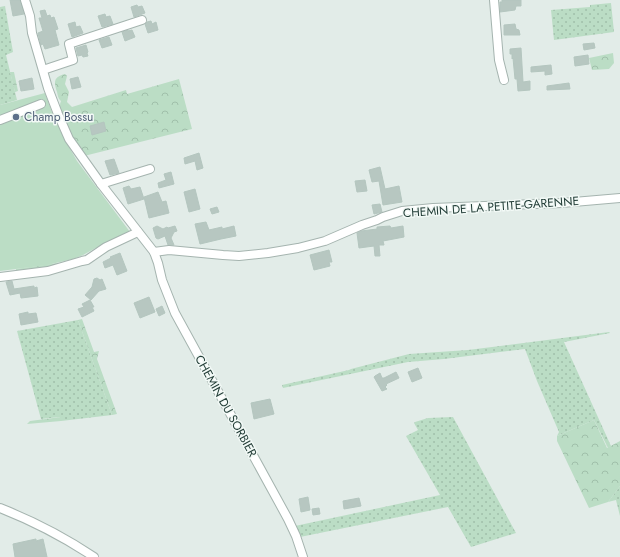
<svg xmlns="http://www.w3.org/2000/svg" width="620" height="557" font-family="Jost,sans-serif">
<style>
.grass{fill:url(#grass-dots)}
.forest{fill:url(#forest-crowns)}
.garden{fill:#bbddc5}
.building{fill:#b7c7c1;stroke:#b4c6bf}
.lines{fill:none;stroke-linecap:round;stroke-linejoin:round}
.minor-casing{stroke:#a5b4af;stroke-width:10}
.minor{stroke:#fff;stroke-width:8}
.service-dot{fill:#5c6f8a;stroke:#f2f9f6;stroke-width:1.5}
.labels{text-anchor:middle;stroke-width:3;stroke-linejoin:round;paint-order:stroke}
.service-label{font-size:12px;fill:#4e5e75;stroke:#f2f9f6;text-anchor:start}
.street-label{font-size:12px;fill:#223d37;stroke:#f2f9f6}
</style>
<defs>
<pattern id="grass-dots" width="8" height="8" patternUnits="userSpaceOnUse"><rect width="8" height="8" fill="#bbddc5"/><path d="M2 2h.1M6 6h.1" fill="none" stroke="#a0bfaa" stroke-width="1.8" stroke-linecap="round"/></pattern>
<pattern id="forest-crowns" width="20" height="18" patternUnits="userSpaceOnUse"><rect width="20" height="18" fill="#bbddc5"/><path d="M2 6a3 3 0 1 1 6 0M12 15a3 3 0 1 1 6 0" fill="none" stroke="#a0bfaa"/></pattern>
</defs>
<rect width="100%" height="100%" fill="#e2ece8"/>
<!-- grass -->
<g class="grass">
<polygon points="611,3 614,32 554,40 551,10 590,7 590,5"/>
<polygon points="5,6 13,52 6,55 17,100 0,105 0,7"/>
<polygon points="78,320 112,415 61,421 60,417 41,419 17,331"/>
<polygon points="609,332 610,333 564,342 611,446 608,448 594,420 557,436 559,432 537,381 525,349 444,359 408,362 283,388 282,385 349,370 351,369 409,354 468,350"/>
<polygon points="453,417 516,533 471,547 448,507 300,537 295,526 440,495 406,436 418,430 414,423 415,422 428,418"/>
<polygon points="620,486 620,516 616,500 608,502"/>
</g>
<!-- forest -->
<g class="forest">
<polygon points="613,53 614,63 609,69 592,70 589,58"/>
<polygon points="10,72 14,72 18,91 15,92"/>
<path d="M65,74L67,76L65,84L69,92L67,102L72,107L126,90L127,94L179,79L192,129L84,156C77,145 55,113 61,101C58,98 58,96 57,92C54,82 53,77 65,74Z"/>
<polygon points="58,263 58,266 16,271 16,269"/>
<polygon points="82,319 94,352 99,351 97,359 117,414 112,415 78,320"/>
<polygon points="61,417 61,421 27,424 30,421"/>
<polygon points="594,420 607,448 620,441 620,486 608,502 589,508 557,441 557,436"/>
</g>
<!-- garden -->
<polygon class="garden" points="45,93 53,115 65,140 77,161 130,232 103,244 83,255 73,259 47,265 0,271 0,105"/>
<!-- building -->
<g class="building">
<polygon points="10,0 20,0 24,14 13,16"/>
<polygon points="502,0 521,0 521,6 516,6 515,10 500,12 500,2 502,2"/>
<polygon points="137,5 138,7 142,6 145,13 134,17 131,7"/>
<polygon points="45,10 47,16 50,15 51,18 54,17 58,29 55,30 59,45 45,49 43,44 41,45 38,33 43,31 39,18 42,18 40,11"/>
<polygon points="105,14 106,17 110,16 113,24 102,27 98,16"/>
<polygon points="151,21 152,24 156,22 158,30 148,33 145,24 147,22"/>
<polygon points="75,22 76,27 80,26 83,33 72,37 68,24"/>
<polygon points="515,24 516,29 519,30 520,35 504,35 504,25"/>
<polygon points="128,30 128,31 132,30 135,37 125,41 122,32"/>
<polygon points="109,37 112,45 102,48 99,40"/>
<polygon points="594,43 595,48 584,50 583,44"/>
<polygon points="86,45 88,52 87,53 88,56 83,57 82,55 78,56 76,48"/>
<polygon points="521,48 523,82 530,81 530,90 518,91 517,79 515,79 513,58 512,59 512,54 510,54 510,49"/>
<polygon points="588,55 589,64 575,66 574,57"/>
<polygon points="551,65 552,74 545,75 545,71 531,72 531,67"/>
<polygon points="78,77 81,87 72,89 70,79"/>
<polygon points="32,78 34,89 21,91 19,81"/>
<polygon points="569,83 570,89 547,90 547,86"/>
<polygon points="104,122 106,131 92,135 90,126"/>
<polygon points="199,153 203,168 197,170 195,161 185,164 184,158"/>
<polygon points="114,159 119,173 110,175 105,161"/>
<polygon points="380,167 385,189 399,186 402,202 383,205 379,181 372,182 369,170"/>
<polygon points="171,172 174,184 159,188 158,183 166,180 164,174"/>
<polygon points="365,180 367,191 357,192 355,181"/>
<polygon points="129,186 131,189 140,187 144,199 128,204 123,188"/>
<polygon points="195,189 200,209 189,212 184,192"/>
<polygon points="158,192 162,202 166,201 169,213 149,218 144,197"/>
<polygon points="380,204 382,212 374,214 372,205"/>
<polygon points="217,207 219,212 212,214 210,209"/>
<polygon points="206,222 209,230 222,227 222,229 234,226 236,236 221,239 200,244 195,224"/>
<polygon points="157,226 163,229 167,227 168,228 175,226 177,231 174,232 171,238 174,245 168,245 165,236 158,239 156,238 153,228"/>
<polygon points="390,226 391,228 403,226 404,237 383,241 384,245 379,245 380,256 375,256 374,246 359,248 357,233 361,231 377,229 377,227"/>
<polygon points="329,250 332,262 329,262 330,266 314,270 310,255"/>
<polygon points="120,253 127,271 117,275 113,265 105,268 103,262 111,258 110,257"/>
<polygon points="97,278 100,280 102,279 106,289 99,291 91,300 85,295 92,287 94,279"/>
<polygon points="12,281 14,289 34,286 34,288 37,287 38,296 21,298 20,293 10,295 6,282"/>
<polygon points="149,297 155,312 140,318 134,303"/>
<polygon points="90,300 94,307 92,307 94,311 82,317 78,309 84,307 82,304"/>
<polygon points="162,306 165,313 159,316 156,309"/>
<polygon points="28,312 28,314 36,313 38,322 21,325 19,314"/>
<polygon points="418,368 422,378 412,382 408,372"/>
<polygon points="396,372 399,378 386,384 387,385 385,387 387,389 382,391 374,377 375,376 380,373 382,378 384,378"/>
<polygon points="270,399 274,414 254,419 251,403"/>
<polygon points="308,497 310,510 301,512 299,499"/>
<polygon points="359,498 361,506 344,509 343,501"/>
<polygon points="319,508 320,514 313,515 312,509"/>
<polygon points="36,539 36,541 43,539 47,557 15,557 13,544"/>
</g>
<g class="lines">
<!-- minor casing -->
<g class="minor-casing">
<g id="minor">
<polyline points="25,0 30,16 32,33 48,88 58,114 69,139 101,184 154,252 158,263 162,280 175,313 288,519 296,536 303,557"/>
<polyline points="494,0 499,60 504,80"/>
<polyline points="43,70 73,60 69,44 142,20"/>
<polyline points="0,120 41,104"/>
<polyline points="101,184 150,169"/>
<polyline points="154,252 169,250 223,255 239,256 268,253 298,248 325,241 362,225 377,220 383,217 402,211 433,208 562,203 620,198"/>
<polyline points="0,277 48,271 82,261 87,260 106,247 138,232"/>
<path d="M0,508C33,521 64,537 94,557"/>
</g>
</g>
<!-- minor -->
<use href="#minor" class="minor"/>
</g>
<!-- markers -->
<circle class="service-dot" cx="16" cy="117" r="4"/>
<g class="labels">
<!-- service labels -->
<g class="service-label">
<text x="24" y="121">Champ Bossu</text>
</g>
<!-- street labels -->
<g class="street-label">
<text transform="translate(491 207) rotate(-4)" y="4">CHEMIN DE LA PETITE-GARENNE</text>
<text transform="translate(226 406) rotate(61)" y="4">CHEMIN DU SORBIER</text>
</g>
</g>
</svg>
